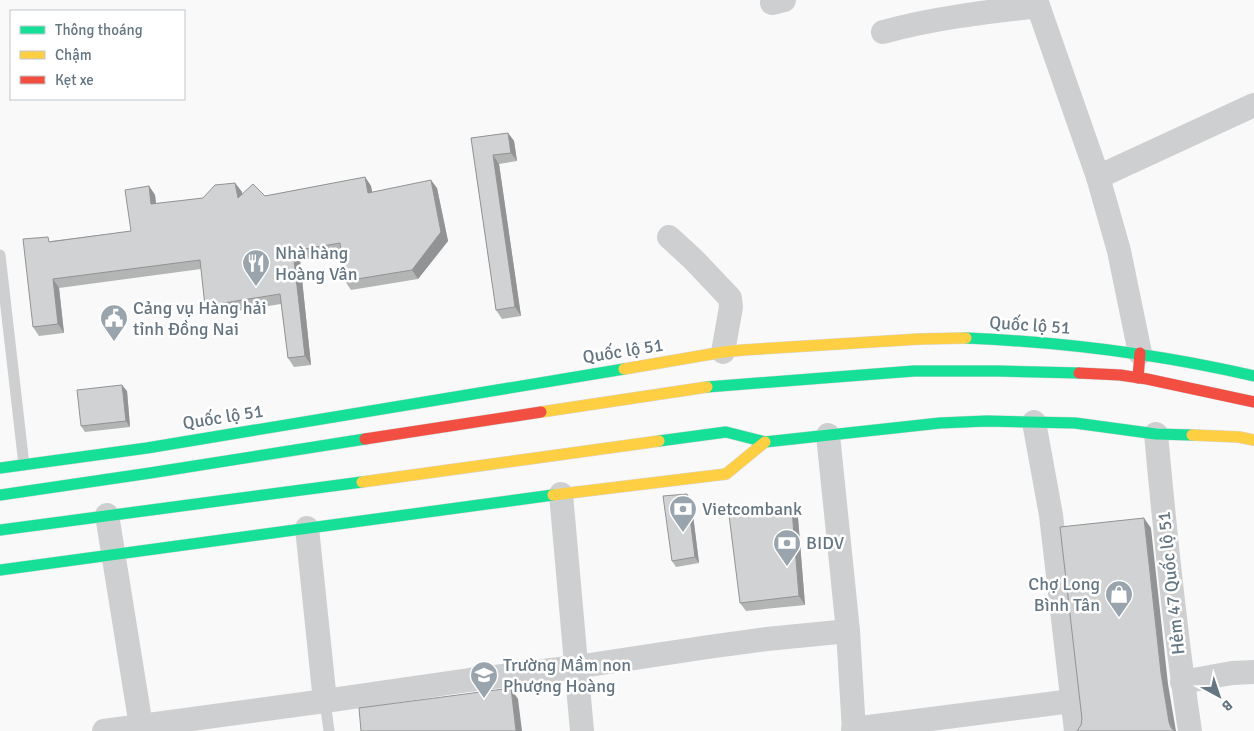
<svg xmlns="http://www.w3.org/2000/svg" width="1254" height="731" font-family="Signika,sans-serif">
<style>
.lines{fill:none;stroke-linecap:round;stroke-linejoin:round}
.fast-casing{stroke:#d5d6d7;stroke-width:12}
.slow-casing{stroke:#d5d6d7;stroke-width:12}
.jam-casing{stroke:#d5d6d7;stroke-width:12}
.lane{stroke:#cecfd0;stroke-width:11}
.street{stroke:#cecfd0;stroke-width:24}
.fast{stroke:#16e098;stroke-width:11}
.slow{stroke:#ffcf43;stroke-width:11}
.jam{stroke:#f24e42;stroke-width:11}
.wall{fill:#b3b5b5}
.shaded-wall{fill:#929394}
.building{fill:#d0d2d3;stroke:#929394}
.labels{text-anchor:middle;stroke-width:5;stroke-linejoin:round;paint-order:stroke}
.poi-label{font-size:18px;fill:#657683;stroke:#fff;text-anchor:start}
.street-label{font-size:18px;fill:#657683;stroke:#fff}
</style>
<rect width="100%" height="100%" fill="#f9f9f9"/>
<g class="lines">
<!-- fast casing -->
<g class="fast-casing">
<g id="fast">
<path d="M966,338C1063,342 1159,354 1254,376"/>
<polyline points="707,387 914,371 997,371 1079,373"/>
<polyline points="659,441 726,432 765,442 940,423 987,421 1075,423 1156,434 1192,435"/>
<polyline points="0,468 147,448 624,369"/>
<polyline points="0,495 150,473 365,439"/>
<polyline points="0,530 362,482"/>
<polyline points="0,570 553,495"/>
</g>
</g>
<!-- slow casing -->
<g class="slow-casing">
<g id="slow">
<polyline points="624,369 723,352 743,350 920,339 966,338"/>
<polyline points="541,412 707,387"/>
<polyline points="1192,435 1239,437 1254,440"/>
<polyline points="362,482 659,441"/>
<polyline points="553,495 726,474 765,442"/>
</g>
</g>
<!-- jam casing -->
<g class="jam-casing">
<g id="jam">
<polyline points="1079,373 1120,375 1147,379 1254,402"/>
<polyline points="1138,378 1140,353"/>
<polyline points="365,439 541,412"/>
</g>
</g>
<!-- lane -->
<g class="lane">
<polyline points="0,255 24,465"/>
<polyline points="325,701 329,731"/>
</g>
<!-- street -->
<g class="street">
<polyline points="1036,0 1098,177 1119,251 1140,353"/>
<polyline points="772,3 784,0"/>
<path d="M883,32C934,18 986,12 1038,6"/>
<polyline points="1098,177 1254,105"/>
<polyline points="669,237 693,259 730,298 731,307 723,352"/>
<polyline points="1034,422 1051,515 1076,731"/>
<path d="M1156,434C1165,533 1175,632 1190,731"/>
<polyline points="828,435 848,631 854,731"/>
<polyline points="561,494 582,731"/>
<polyline points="107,515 141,726"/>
<polyline points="307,528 325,701"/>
<polyline points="1182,682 1232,673 1254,672"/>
<polyline points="853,729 1072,701"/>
<polyline points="104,731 325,701 469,680 576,667 708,647 767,639 848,631"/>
</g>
<!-- fast -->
<use href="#fast" class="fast"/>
<!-- slow -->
<use href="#slow" class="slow"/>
<!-- jam -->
<use href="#jam" class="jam"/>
</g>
<!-- wall -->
<g class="wall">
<polygon points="508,133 514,141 517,161 499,164 521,316 502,319 496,310 471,138"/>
<polygon points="365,177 371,186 372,192 437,188 448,241 418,279 351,290 345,281 341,253 300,260 311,365 294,367 288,358 281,304 211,315 205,306 201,269 59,288 64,333 39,336 33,327 51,241 131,231 149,186 155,195 156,204 203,198 235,183 242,192 242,194 265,196"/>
<polygon points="127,391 130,427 85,432 81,426"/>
<polygon points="691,499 699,563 676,567 672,561"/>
<polygon points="798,518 805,605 746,611 740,603"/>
</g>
<!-- shaded-wall -->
<g class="shaded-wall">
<polygon points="508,133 514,141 517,161 511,153"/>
<polygon points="493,155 499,164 521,316 515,307"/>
<polygon points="365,177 371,186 374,202 368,193"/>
<polygon points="431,180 437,188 448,241 418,279 412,270"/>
<polygon points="235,183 242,192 244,207 238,198"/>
<polygon points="149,186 155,195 157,213 151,204"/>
<polygon points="293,251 300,260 311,365 305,356"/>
<polygon points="53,279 59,288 64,333 58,324"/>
<polygon points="122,385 127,391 130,427 126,421"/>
<polygon points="687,494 691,499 699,563 695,557"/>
<polygon points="792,510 798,518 805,605 799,596"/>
<polygon points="1144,518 1151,528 1168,684 1176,731 1173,731 1169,722 1161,673"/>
<polygon points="511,688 518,699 522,731 516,731"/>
</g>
<!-- building -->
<g class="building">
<polygon points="508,133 511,153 493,155 515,307 496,310 471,138"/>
<polygon points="365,177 368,193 431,180 441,232 412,270 345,281 340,243 293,251 305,356 288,358 280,294 205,306 200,260 53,279 58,324 33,327 23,239 48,237 49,242 131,231 125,190 149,186 151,204 203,198 215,185 235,183 238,198 253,184 265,196"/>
<polygon points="122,385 126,421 81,426 77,390"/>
<polygon points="687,494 695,557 672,561 663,496"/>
<polygon points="792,510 799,596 740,603 729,515"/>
<polygon points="1144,518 1161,673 1169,722 1171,728 1175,731 1077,731 1081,725 1082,719 1060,527"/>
<polygon points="511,688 516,731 361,731 359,708"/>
</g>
<!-- icons -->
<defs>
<g id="restaurant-pin" transform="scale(1.4375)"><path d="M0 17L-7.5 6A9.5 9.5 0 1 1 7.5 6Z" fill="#99a4ac" stroke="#fff"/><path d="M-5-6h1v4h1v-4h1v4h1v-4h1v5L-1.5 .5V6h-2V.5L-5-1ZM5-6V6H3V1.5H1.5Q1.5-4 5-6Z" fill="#fff"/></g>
<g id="civic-pin" transform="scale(1.4375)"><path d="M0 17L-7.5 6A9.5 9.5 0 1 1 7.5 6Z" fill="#99a4ac" stroke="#fff"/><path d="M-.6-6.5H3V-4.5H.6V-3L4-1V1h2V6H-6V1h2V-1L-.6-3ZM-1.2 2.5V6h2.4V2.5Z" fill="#fff"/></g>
<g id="bank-pin" transform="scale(1.4375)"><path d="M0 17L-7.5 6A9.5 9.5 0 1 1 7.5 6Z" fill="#99a4ac" stroke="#fff"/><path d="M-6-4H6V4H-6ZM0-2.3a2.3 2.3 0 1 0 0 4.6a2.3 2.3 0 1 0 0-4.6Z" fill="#fff"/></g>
<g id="shop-pin" transform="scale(1.4375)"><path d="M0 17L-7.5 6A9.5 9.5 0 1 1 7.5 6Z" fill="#99a4ac" stroke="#fff"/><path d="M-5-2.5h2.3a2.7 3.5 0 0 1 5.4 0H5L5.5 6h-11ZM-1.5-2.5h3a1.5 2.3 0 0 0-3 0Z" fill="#fff"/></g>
<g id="school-pin" transform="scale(1.4375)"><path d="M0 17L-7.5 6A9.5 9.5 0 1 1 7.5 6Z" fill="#99a4ac" stroke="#fff"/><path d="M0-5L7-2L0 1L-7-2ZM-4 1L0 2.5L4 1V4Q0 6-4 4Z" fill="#fff"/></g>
</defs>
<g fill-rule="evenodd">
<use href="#restaurant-pin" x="256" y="263"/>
<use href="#civic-pin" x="114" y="318"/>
<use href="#bank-pin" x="683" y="509"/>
<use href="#bank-pin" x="787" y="543"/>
<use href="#shop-pin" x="1119" y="594"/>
<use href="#school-pin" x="484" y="675"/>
</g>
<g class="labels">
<!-- poi labels -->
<g class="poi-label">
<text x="275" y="259">Nhà hàng<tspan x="275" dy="21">Hoàng Vân</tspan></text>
<text x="133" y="314">Cảng vụ Hàng hải<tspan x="133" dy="21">tỉnh Đồng Nai</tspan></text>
<text x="702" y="515">Vietcombank</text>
<text x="806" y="549">BIDV</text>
<text x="1100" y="590" text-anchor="end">Chợ Long<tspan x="1100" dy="21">Bình Tân</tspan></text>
<text x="503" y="671">Trường Mầm non<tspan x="503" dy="21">Phượng Hoàng</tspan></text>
</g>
<!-- street labels -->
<g class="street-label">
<text transform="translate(1030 325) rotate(4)" y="6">Quốc lộ 51</text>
<text transform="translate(623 351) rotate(-9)" y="6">Quốc lộ 51</text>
<text transform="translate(223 417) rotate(-9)" y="6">Quốc lộ 51</text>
<text transform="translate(1171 583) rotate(-96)" y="6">Hẻm 47 Quốc lộ 51</text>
</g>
</g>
<!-- legend -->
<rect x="10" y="10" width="175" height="90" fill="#ffffff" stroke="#c1c8cd"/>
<rect x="20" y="26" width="25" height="8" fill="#16e098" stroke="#c1c8cd"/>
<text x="55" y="35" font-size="15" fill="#657683">Thông thoáng</text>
<rect x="20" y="51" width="25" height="8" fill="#ffcf43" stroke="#c1c8cd"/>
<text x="55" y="60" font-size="15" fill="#657683">Chậm</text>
<rect x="20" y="76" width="25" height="8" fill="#f24e42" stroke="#c1c8cd"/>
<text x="55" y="85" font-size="15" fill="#657683">Kẹt xe</text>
<!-- north arrow -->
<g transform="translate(1219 696) rotate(140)" stroke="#ffffff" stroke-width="4" paint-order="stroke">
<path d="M0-4L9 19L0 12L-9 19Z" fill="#657683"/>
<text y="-8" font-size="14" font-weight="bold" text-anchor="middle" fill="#657683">B</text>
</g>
</svg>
